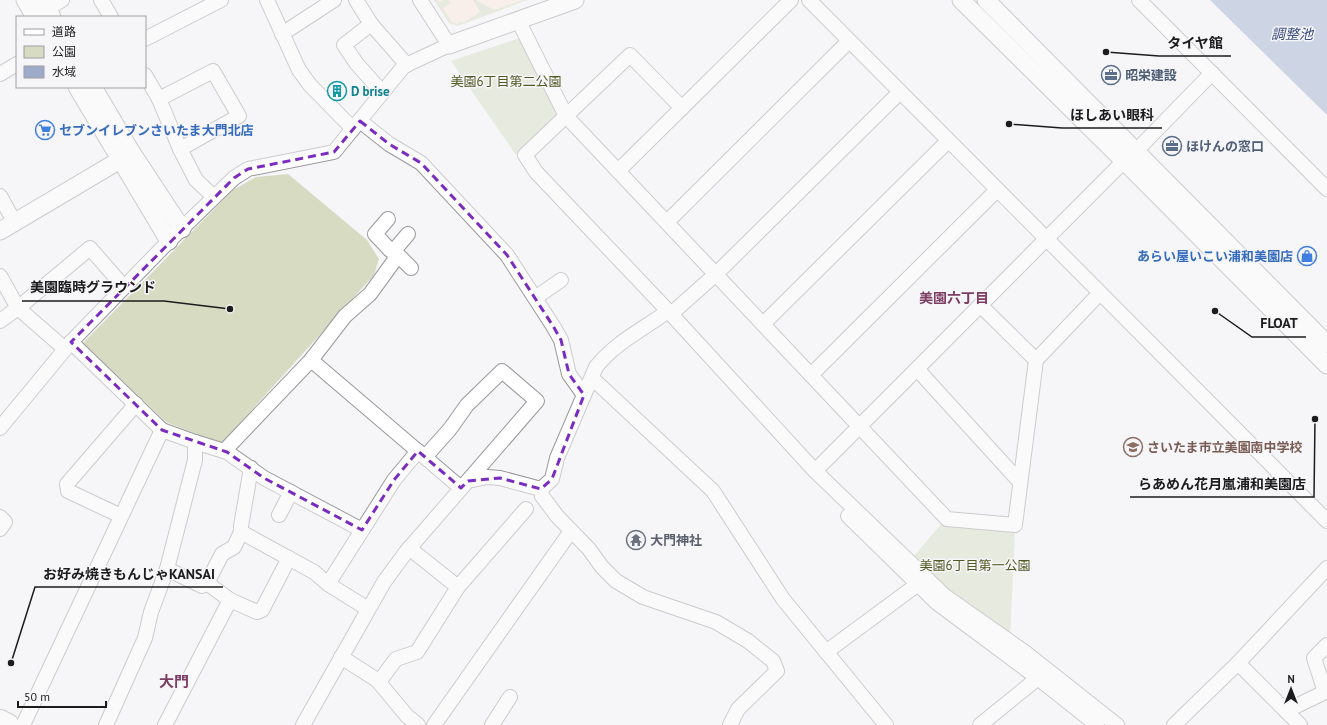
<svg xmlns="http://www.w3.org/2000/svg" width="1327" height="725" font-family="'PT Sans','Noto Sans JP',sans-serif">
<style>
.commercial{fill:#fde7da}
.green{fill:#d6dbc2}
.water{fill:#9cabc9}
.lines{fill:none;stroke-linecap:round;stroke-linejoin:round}
.minor-casing{stroke:#99989b;stroke-width:16}
.tertiary-casing{stroke:#99989b;stroke-width:19}
.trunk-casing{stroke:#99989b;stroke-width:24}
.minor{stroke:#fff;stroke-width:14}
.tertiary{stroke:#fff;stroke-width:17}
.trunk{stroke:#fff;stroke-width:22}
.marked{fill:none;stroke:#7b2cbf;stroke-width:3;stroke-dasharray:8 5;stroke-linejoin:round}
.labels{text-anchor:middle;stroke-width:3;stroke-linejoin:round;paint-order:stroke}
.service-label{font-size:13px;font-weight:bold;fill:#4e5e75;stroke:#f6f5f8;text-anchor:start}
.park-label{font-size:13px;fill:#525923;stroke:#f6f5f8}
.culture-label{font-size:13px;font-weight:bold;fill:#0d838f;stroke:#f6f5f8;text-anchor:start}
.shop-label{font-size:13px;font-weight:bold;fill:#366cbe;stroke:#f6f5f8;text-anchor:start}
.education-label{font-size:13px;font-weight:bold;fill:#785e54;stroke:#f6f5f8;text-anchor:start}
.worship-label{font-size:13px;font-weight:bold;fill:#5b616d;stroke:#f6f5f8;text-anchor:start}
.water-label{font-size:14px;font-style:italic;fill:#3e527e;stroke:#f6f5f8}
.neighbourhood-label{font-size:14px;font-weight:bold;fill:#7c3d63;stroke:#f6f5f8}
.quarter-label{font-size:15px;font-weight:bold;fill:#7c3d63;stroke:#f6f5f8}
.leader{fill:none;stroke:#1c1c1d;stroke-width:1.5}
.callout-dot{fill:#1c1c1d;stroke:#f6f5f8;stroke-width:1.5}
.callout-label{font-size:14px;text-anchor:middle;font-weight:bold;fill:#1c1c1d;stroke:#f6f5f8;stroke-width:3;stroke-linejoin:round;paint-order:stroke}
</style>
<rect width="100%" height="100%" fill="#f6f5f8"/>
<!-- commercial -->
<polygon class="commercial" points="434,0 527,0 458,26 449,23"/>
<!-- green -->
<g class="green">
<polygon points="434,0 438,0 440,2 443,0 449,0 451,3 443,8 452,22 457,24 462,21 463,23 480,12 473,0 476,0 494,10 523,0 527,0 458,26 449,23"/>
<polygon points="520,38 562,115 516,155 451,61"/>
<polygon points="288,174 367,240 379,259 374,275 221,444 166,422 83,343 233,190 256,177"/>
<polygon points="943,522 1015,530 1010,638 946,592 913,557"/>
</g>
<!-- water -->
<polygon class="water" points="1210,0 1327,0 1327,115"/>
<g class="lines">
<!-- minor casing -->
<g class="minor-casing">
<g id="minor">
<polyline points="101,0 111,17"/>
<polyline points="267,0 299,70 310,85 353,129"/>
<polyline points="356,0 371,24 407,65"/>
<polyline points="809,0 1327,521"/>
<polyline points="1139,0 1327,189"/>
<polyline points="47,9 62,0"/>
<polyline points="518,20 566,116 947,519 1015,525 1036,360 1100,293"/>
<polyline points="371,24 344,45 357,64 382,92"/>
<polyline points="282,34 334,0"/>
<polyline points="145,39 221,0"/>
<polyline points="0,74 17,64"/>
<polyline points="145,75 159,99 180,149 196,180 214,197"/>
<polyline points="159,99 213,71 239,116 180,149"/>
<polyline points="682,108 630,55 525,155 536,172 671,314 815,471 945,596 1026,653 1117,725"/>
<polyline points="360,121 389,144 421,163 507,255 553,326 561,340 569,374 584,395"/>
<polyline points="1136,151 1212,73"/>
<polyline points="618,171 791,0"/>
<polyline points="0,196 15,223"/>
<polyline points="388,219 375,234 390,250 396,253 411,268"/>
<polyline points="667,222 849,41"/>
<polyline points="0,276 18,308 65,349"/>
<polyline points="535,298 561,280"/>
<polyline points="981,306 1036,360"/>
<polyline points="671,314 716,274 900,92"/>
<polyline points="0,321 18,308 90,248 124,287"/>
<polyline points="763,324 948,141"/>
<polyline points="71,342 162,430 195,442 195,460 167,569 151,612 145,638 106,725"/>
<polyline points="311,360 461,488"/>
<polyline points="917,369 1020,482"/>
<polyline points="811,375 997,190"/>
<polyline points="592,378 713,491 783,599 886,725"/>
<polyline points="0,428 71,342 169,241 234,178 248,169 334,152 404,66 449,45 420,0"/>
<polyline points="195,442 227,452"/>
<polyline points="815,471 1124,161"/>
<path d="M468,481L487,477L500,478L541,489L552,479L557,458L596,367C613,345 638,332 661,316"/>
<polyline points="541,489 542,496 557,516 589,549 602,567 616,581 643,597 716,622 748,641 773,661 777,671 738,709 730,725"/>
<polyline points="279,515 291,492"/>
<polyline points="121,516 68,491 67,484 136,404"/>
<polyline points="848,516 937,603 1039,679 1097,725"/>
<polyline points="0,517 5,522 0,529"/>
<polyline points="362,530 264,478 227,452 227,448 311,360 345,316 370,294 394,261 397,247 408,234"/>
<polyline points="241,532 314,572 328,584 368,609"/>
<polyline points="409,548 458,587"/>
<polyline points="167,569 202,586 207,583 222,554 234,547 241,532 241,526 251,468"/>
<polyline points="207,583 230,600 257,612 262,610 289,558"/>
<polyline points="328,584 394,480 418,451"/>
<polyline points="826,652 918,584"/>
<polyline points="341,657 377,680 407,716 418,725"/>
<polyline points="1238,663 1300,725"/>
<polyline points="379,682 396,659 417,652 458,587 526,509"/>
<polyline points="1325,692 1314,658 1327,645"/>
<polyline points="1286,711 1327,691"/>
<polyline points="23,725 162,430"/>
<polyline points="165,725 230,600"/>
<polyline points="303,725 384,582 406,552 537,401 502,371 467,405 450,429 425,457"/>
<polyline points="434,725 571,531"/>
<polyline points="492,725 510,697"/>
<polyline points="980,725 1038,678"/>
<polyline points="1174,725 1238,663 1327,568"/>
</g>
</g>
<!-- tertiary casing -->
<g class="tertiary-casing">
<g id="tertiary">
<polyline points="25,0 35,17"/>
<polyline points="42,0 52,17"/>
<polyline points="961,0 1124,161 1327,365"/>
<polyline points="986,0 1327,344"/>
<polyline points="449,45 575,0"/>
<polyline points="77,87 169,241"/>
<polyline points="93,87 132,153 182,229"/>
<polyline points="0,231 130,154"/>
</g>
</g>
<!-- trunk casing -->
<g class="trunk-casing">
<polyline id="trunk" points="0,721 8,725"/>
</g>
<!-- minor -->
<use href="#minor" class="minor"/>
<!-- tertiary -->
<use href="#tertiary" class="tertiary"/>
<!-- trunk -->
<use href="#trunk" class="trunk"/>
</g>
<!-- marked area -->
<path d="M0 0H1327V725H0ZM360,121L389,144L421,163L507,255L553,326L561,340L569,374L584,395L552,479L541,489L500,478L468,481L461,488L418,451L394,480L362,530L264,478L227,452L162,430L71,342L234,178L248,169L334,152Z" fill="#f6f5f8" fill-opacity=".55" fill-rule="evenodd"/>
<path class="marked" d="M360,121L389,144L421,163L507,255L553,326L561,340L569,374L584,395L552,479L541,489L500,478L468,481L461,488L418,451L394,480L362,530L264,478L227,452L162,430L71,342L234,178L248,169L334,152Z"/>
<!-- icons -->
<defs>
<g id="office-ring" transform="scale(1)"><circle r="9.5" fill="#f6f5f8" stroke="#5c6f8a" stroke-width="1.5"/><path d="M-6-3h4V-5.5h4V-3h4V5H-6ZM-1-4.5V-3h2v-1.5ZM-6 0V1H6V0Z" fill="#5c6f8a"/></g>
<g id="building-ring" transform="scale(1)"><circle r="9.5" fill="#f6f5f8" stroke="#0f9aa8" stroke-width="1.5"/><path d="M-4-6H4V6H1V3H-1V6H-4ZM-2.5-4.3h1.7v1.8h-1.7ZM.8-4.3h1.7v1.8H.8ZM-2.5-1h1.7V.8h-1.7ZM.8-1h1.7V.8H.8Z" fill="#0f9aa8"/></g>
<g id="supermarket-ring" transform="scale(1)"><circle r="9.5" fill="#f6f5f8" stroke="#3f7fe0" stroke-width="1.5"/><path d="M-6-5.5h2.5l.6 2H6L4.5 2H-2.5L-4.4-4H-6ZM-1.5 3.2a1.3 1.3 0 1 0 .1 0ZM3 3.2a1.3 1.3 0 1 0 .1 0Z" fill="#3f7fe0"/></g>
<g id="shop-ring" transform="scale(1)"><circle r="9.5" fill="#f6f5f8" stroke="#3f7fe0" stroke-width="1.5"/><path d="M-5-2.5h2.3a2.7 3.5 0 0 1 5.4 0H5L5.5 6h-11ZM-1.5-2.5h3a1.5 2.3 0 0 0-3 0Z" fill="#3f7fe0"/></g>
<g id="school-ring" transform="scale(1)"><circle r="9.5" fill="#f6f5f8" stroke="#8d6e63" stroke-width="1.5"/><path d="M0-5L7-2L0 1L-7-2ZM-4 1L0 2.5L4 1V4Q0 6-4 4Z" fill="#8d6e63"/></g>
<g id="temple-ring" transform="scale(1)"><circle r="9.5" fill="#f6f5f8" stroke="#6b7280" stroke-width="1.5"/><path d="M0-6L5-2H3V0L6.5 2.5H4V6H1.5V3h-3V6H-4V2.5H-6.5L-3 0V-2H-5Z" fill="#6b7280"/></g>
</defs>
<g fill-rule="evenodd">
<use href="#office-ring" x="1111" y="75"/>
<use href="#building-ring" x="337" y="91"/>
<use href="#supermarket-ring" x="45" y="130"/>
<use href="#office-ring" x="1172" y="146"/>
<use href="#shop-ring" x="1307" y="256"/>
<use href="#school-ring" x="1133" y="447"/>
<use href="#temple-ring" x="636" y="540"/>
</g>
<g class="labels">
<!-- service labels -->
<g class="service-label">
<text x="1125" y="80">昭栄建設</text>
<text x="1186" y="151">ほけんの窓口</text>
</g>
<!-- park labels -->
<g class="park-label">
<text x="506" y="86">美園6丁目第二公園</text>
<text x="975" y="570">美園6丁目第一公園</text>
</g>
<!-- culture labels -->
<g class="culture-label">
<text x="351" y="96">D brise</text>
</g>
<!-- shop labels -->
<g class="shop-label">
<text x="59" y="135">セブンイレブンさいたま大門北店</text>
<text x="1293" y="261" text-anchor="end">あらい屋いこい浦和美園店</text>
</g>
<!-- education labels -->
<g class="education-label">
<text x="1147" y="452">さいたま市立美園南中学校</text>
</g>
<!-- worship labels -->
<g class="worship-label">
<text x="650" y="545">大門神社</text>
</g>
<!-- water labels -->
<g class="water-label">
<text x="1292" y="39">調整池</text>
</g>
<!-- neighbourhood labels -->
<g class="neighbourhood-label">
<text x="954" y="303">美園六丁目</text>
</g>
<!-- quarter labels -->
<g class="quarter-label">
<text x="174" y="687">大門</text>
</g>
</g>
<!-- callouts -->
<path class="leader" d="M1106 52L1159 56H1231M1009 124L1062 128H1162M230 309L164 301H22M1215 311L1252 337H1306M1315 419L1314 497H1130M11 663L35 587H223"/>
<g class="callout-dot">
<circle cx="1106" cy="52" r="4"/>
<circle cx="1009" cy="124" r="4"/>
<circle cx="230" cy="309" r="4"/>
<circle cx="1215" cy="311" r="4"/>
<circle cx="1315" cy="419" r="4"/>
<circle cx="11" cy="663" r="4"/>
</g>
<g class="callout-label">
<text x="1195" y="48">タイヤ館</text>
<text x="1112" y="120">ほしあい眼科</text>
<text x="93" y="292">美園臨時グラウンド</text>
<text x="1279" y="328">FLOAT</text>
<text x="1222" y="489">らあめん花月嵐浦和美園店</text>
<text x="129" y="579">お好み焼きもんじゃKANSAI</text>
</g>
<!-- legend -->
<rect x="16" y="16" width="130" height="72" fill="#f6f5f8" stroke="#9f9ea0"/>
<rect x="24" y="29" width="20" height="6" fill="#ffffff" stroke="#9f9ea0"/>
<text x="52" y="36" font-size="12" fill="#1c1c1d">道路</text>
<rect x="24" y="46" width="20" height="12" fill="#d6dbc2" stroke="#9f9ea0"/>
<text x="52" y="56" font-size="12" fill="#1c1c1d">公園</text>
<rect x="24" y="66" width="20" height="12" fill="#9cabc9" stroke="#9f9ea0"/>
<text x="52" y="76" font-size="12" fill="#1c1c1d">水域</text>
<!-- north arrow -->
<g transform="translate(1291 689)" stroke="#f6f5f8" stroke-width="3" paint-order="stroke">
<path d="M0-3L7 15L0 10L-7 15Z" fill="#1c1c1d"/>
<text y="-6" font-size="11" font-weight="bold" text-anchor="middle" fill="#1c1c1d">N</text>
</g>
<!-- scale -->
<path d="M18 701v6h88v-6" fill="none" stroke="#1c1c1d" stroke-width="2"/>
<text x="24" y="701" font-size="12" fill="#1c1c1d" stroke="#f6f5f8" stroke-width="3" paint-order="stroke">50 m</text>
</svg>
